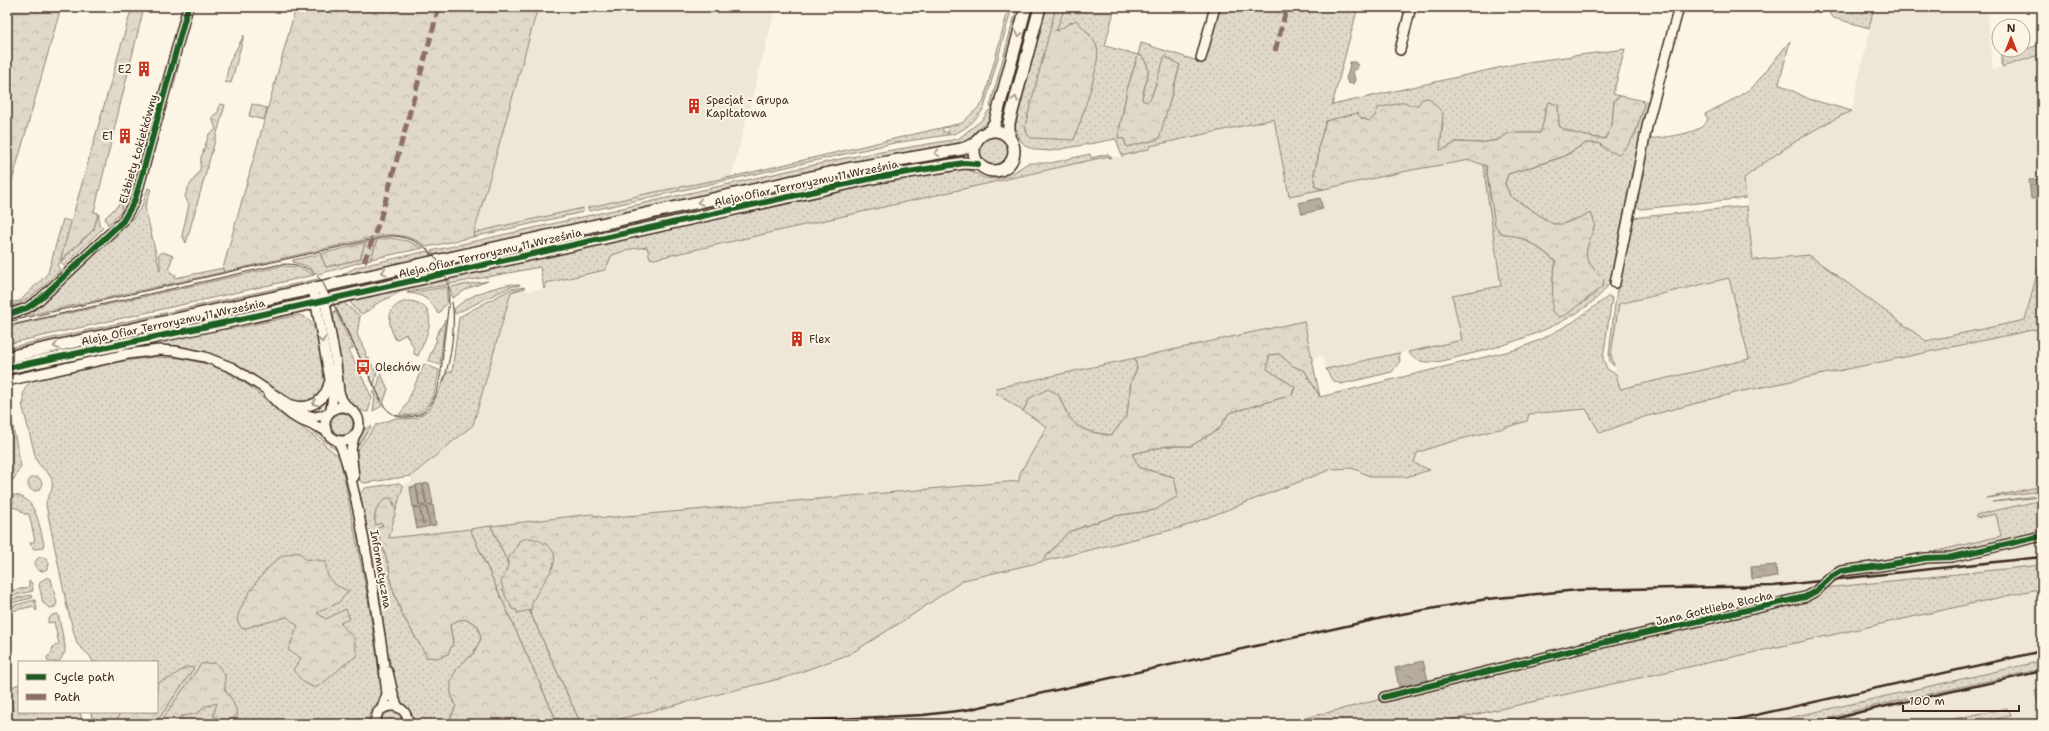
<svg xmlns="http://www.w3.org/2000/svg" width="2049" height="731" font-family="'Shantell Sans',sans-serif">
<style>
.built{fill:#eee6d6}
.grass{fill:url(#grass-dots);stroke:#8e8173;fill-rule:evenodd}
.forest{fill:url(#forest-crowns);stroke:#8e8173}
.wetland{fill:url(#wetland-marsh);stroke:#8e8173}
.water{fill:url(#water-ripples);stroke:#85796b}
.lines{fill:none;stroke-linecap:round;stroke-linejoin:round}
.minor-casing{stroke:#3b2a1e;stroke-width:12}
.tertiary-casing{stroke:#3b2a1e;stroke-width:14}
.minor{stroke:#fcf5e5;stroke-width:9}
.tertiary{stroke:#fcf5e5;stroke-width:11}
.tram{stroke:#3b2a1e;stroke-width:1}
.rail{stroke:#3b2a1e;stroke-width:2.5}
.quiet{stroke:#8d6e63;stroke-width:5;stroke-dasharray:10 5;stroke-linecap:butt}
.cycleway-casing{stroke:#fcf5e5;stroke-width:8}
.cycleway{stroke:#1b5e20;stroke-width:6}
.oneway{stroke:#9c9082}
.labels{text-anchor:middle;stroke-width:4;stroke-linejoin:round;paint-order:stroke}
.poi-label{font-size:11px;fill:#3b2a1e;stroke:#fcf5e5;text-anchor:start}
.street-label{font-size:11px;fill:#3b2a1e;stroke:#fcf5e5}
</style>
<defs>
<pattern id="grass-dots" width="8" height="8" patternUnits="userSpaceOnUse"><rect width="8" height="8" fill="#e0d8c8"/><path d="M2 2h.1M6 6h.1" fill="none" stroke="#c1baab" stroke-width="1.8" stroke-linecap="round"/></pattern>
<pattern id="forest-crowns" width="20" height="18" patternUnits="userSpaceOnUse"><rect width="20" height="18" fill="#e0d8c8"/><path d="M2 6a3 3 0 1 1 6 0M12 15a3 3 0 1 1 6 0" fill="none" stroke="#c1baab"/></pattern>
<pattern id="wetland-marsh" width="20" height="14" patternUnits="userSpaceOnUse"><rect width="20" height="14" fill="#e0d8c8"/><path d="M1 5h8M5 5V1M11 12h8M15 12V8" fill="none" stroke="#c1baab"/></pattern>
<pattern id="water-ripples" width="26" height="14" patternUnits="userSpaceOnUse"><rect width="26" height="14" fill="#b7ad9e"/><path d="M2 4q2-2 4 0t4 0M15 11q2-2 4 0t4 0" fill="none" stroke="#968d80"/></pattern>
</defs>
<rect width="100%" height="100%" fill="#fcf5e5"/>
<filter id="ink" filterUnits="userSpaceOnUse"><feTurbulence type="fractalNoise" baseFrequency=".025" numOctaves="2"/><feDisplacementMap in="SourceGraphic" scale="8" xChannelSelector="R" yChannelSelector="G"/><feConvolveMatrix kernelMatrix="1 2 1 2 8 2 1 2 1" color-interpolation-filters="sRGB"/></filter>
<g filter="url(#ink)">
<!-- built -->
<g class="built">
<polygon points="538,7 776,7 731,177 584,208 475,233"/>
<polygon points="1874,7 1987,7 1993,70 2042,54 2042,254 2025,320 1926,341 1809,255 1753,260 1744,178 1777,152 1833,119 1852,111"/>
<polygon points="1274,118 1412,170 1471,160 1483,165 1501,286 1462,340 1326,369 1322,356 1312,358 1304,321 997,394 1047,427 1020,473 1019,481 604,518 591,514 388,538 403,486 412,481 411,476 473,425 511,291 525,288 528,291 544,289 546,283 605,270 612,255 631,249 647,247 650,258 654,259 1109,156 1110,158 1117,157 1149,149 1150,146"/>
<polygon points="1730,278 1749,359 1620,389 1611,354 1619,304"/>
<polygon points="2042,328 2042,724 600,724 720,695 906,619 964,580 1183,527 1409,438 1529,414 1586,409 1600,433 1644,417 1739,392"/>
</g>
<!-- grass -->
<g class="grass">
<path d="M1009,7H1012L984,108C977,119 963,133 949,135L948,127L943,128V132H947L948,135L894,143L589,211L587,208L645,194L731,177L962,123L983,103Z"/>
<polygon points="1017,7 1021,7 994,107 990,106"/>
<polygon points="1030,7 1036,7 1008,110 1002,109"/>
<path d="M1046,7H1115L1105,46L1138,55L1141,43L1204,63L1220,7H1358L1332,105L1520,63L1625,49L1613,94L1621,96L1614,100L1612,125L1605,139C1589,137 1572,135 1559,126L1558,105L1545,108L1544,124L1540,133H1509L1498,140L1480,143L1456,142L1447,148L1439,151L1443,122C1436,117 1428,109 1419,106C1410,102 1377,115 1369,121L1361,118L1326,121L1319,145L1318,158L1314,174L1315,187L1324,189L1289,196L1274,119L1150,146L1149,149L1122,156L1116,139L1051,151L1037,150L1027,147L1021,141L1015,127ZM1138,55L1143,57C1144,60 1146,62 1147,65C1151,76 1142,89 1142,100L1147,102L1151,98L1165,57L1180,65L1171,97L1127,147L1124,139L1118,138L1127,90Z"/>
<polygon points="1829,7 1874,7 1869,28 1834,18 1830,15"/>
<path d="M1790,41L1779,84L1809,99L1852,111C1813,128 1778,152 1744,178L1746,198L1641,209L1635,205L1648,139C1662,137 1703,135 1708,119L1705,114L1736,98L1753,87Z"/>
<polygon points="2042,44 2042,54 2002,67 2002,53 2023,50"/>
<polygon points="178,60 180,60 173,89 170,88"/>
<path d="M1640,100L1648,102C1640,144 1631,186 1623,228C1620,243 1617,271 1609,284C1586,320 1510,345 1470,354C1452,358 1421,371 1408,352L1462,340L1452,295L1501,286L1483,165L1486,166L1490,196L1501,233C1523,236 1539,247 1556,262L1553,276V292L1581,304L1594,295L1604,279C1578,255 1586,254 1595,224L1573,219L1563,225L1553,224L1510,196L1505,184L1508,174L1563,157L1586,143H1599L1608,151L1635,135L1644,104Z"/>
<polygon points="252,104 267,108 264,120 249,116"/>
<polygon points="989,110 993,111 988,123 977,130 967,141 961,144 846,164 436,256 431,251 845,158 958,139 983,119"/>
<circle cx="994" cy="151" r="14"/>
<polygon points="965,154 965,158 347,291 347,289 424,271 455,262 848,173"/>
<polygon points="1090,154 1091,158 1108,154 1112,158 1109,158 1109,156 654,259 650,258 647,247 631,249 612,255 605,270 546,283 544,289 540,267 450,284 448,278 879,181 966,168 984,178 996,179 1008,176 1028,163 1051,163"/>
<polygon points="148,188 151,189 145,207 160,271 160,260 158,255 163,252 173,256 169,267 171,273 176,275 175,278 223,268 224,272 7,320 25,314 37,306 130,218 132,220 142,206"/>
<polygon points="123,200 121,212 108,225 105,218"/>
<path d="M1747,206L1753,260L1809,255L1926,341L2025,320L2042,254V328L1739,392L1644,417L1600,433L1586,409L1529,414L1527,421C1490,433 1453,439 1417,453L1414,463L1430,470L1406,477H1372L1352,468L1332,469L1183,527L1041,562L1068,532L1114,516L1155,510L1174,477L1140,468L1132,454L1167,446H1191L1219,429L1229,413L1292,395L1295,387L1266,369L1269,355L1279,354L1293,366L1305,371L1320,397L1518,349L1542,339L1573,322L1609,296L1612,298L1603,358L1607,369L1616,374L1620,389L1749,359L1729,278L1619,304L1611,354L1614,366L1610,362L1609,354L1617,288L1632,218Z"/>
<polygon points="583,208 583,212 473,237 475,233 485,230"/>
<path d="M98,213L99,214V224L103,228L64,266L60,262L57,265L60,270C44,285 29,303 7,307V303L20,301L48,273L63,219L72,222L61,261L94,229Z"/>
<path d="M377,240L371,259C353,264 336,270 318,274L307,266L293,262V260L320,254L326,267L360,259L365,243Z"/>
<polygon points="428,251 433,256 344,277 343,274 357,267"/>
<polygon points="281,266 299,267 314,275 7,344 7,327"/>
<polygon points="446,278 447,285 400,292 374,305 374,307 362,314 354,308 349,300"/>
<polygon points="318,279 320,282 7,352 7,348"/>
<polygon points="488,281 469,288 452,298 450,287"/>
<path d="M512,284L520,285L510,287L455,314L454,309C470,294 491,288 512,284Z"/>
<path d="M447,287V303L438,314C432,301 422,293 407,293Z"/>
<polygon points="524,287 525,288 511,292 473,425 411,476 365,483 360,481 354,455 357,455 356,452 376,425 396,418 406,419 416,418 430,409 448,372 452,372 459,317 511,289"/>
<polygon points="305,296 192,324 7,364 7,361"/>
<polygon points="345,301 345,304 360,316 357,334 366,353 365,354 367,358 369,358 371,365 373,365 371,366 377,372 374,386 336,308"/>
<path d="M410,301C443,306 426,337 418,356L414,354V348L406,334L396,340C386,323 386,303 410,301Z"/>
<path d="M335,310L353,348L349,350L372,398L368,412C358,411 348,405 344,395C341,389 342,378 341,371C340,354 329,325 335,310Z"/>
<path d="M298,315C321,317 322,363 325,381V386L316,400L301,403L295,401L230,362L207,353L176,346L134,349L7,376V373L187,334L242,327Z"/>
<polygon points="445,320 440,365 428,360 437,339 435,338"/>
<polygon points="1399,353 1400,361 1392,372 1341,384 1332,380 1326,369"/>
<path d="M154,357L180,358L211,365L223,370L245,383L340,457L368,599L382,692L381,698L371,710L366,724H93L91,712H157V662H93L90,656L77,644L67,607L46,505C46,498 51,494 52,488C55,473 40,470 36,459L22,404H24C22,394 23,387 32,381L125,361Z"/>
<path d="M1135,358L1137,368L1131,382L1127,415L1112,435C1077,432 1071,425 1058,394L1030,398L1023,411L997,394L996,388Z"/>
<path d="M424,364L439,370C436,394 428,419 399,415L405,407Z"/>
<polygon points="381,374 388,389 383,404 376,390"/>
<polygon points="372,391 374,391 382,406 373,411 375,397"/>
<path d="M330,395L327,408C320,414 314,413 305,411L318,407Z"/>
<polygon points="7,398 21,466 14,479 7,481"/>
<circle cx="342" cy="424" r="11"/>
<path d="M300,423C316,428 332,438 340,453Z"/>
<path d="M371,426V427L355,450C355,439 360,430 371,426Z"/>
<circle cx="35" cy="484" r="7"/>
<path d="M399,483L403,486L396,510L394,502L378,506L374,520L383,525L380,539L389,566L391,584L402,614L427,657L453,643L450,625C461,617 467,618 478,626L481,639L473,654L459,666L451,694L456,706L450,719L453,724H412L411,714L399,700L387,650L360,494L365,488Z"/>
<polygon points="2042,486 2042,491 2040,491 1987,498"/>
<path d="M13,495C36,495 40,528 44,545L42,548L34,549L31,546L30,543L35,541L29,514H24L19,509L12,507L10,502L7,503V498L13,497Z"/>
<polygon points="2042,495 2042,497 1993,502"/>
<polygon points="2042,500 2042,534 1958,554 1937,554 1933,552 2001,536 1996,514 1976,518 1976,515"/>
<polygon points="491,526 581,724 558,724 470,529"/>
<circle cx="42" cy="564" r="7"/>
<polygon points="2042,565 2042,588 1433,724 1289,724 1294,721 1825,588"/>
<polygon points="48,577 51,579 57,603 55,607 50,608 43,603 39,585 41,581"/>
<polygon points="29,581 32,583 33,591 7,597 7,592 29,587"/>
<polygon points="31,595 32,598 7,604 7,600"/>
<polygon points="35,600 37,608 36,611 34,606 7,612 7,607"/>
<polygon points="58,614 65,646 65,652 59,662 48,662 47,657 51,654 53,647 59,644 54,622 48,623 48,620 52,615"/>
<polygon points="2042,661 2042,669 1861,709 1809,724 1762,724"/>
<polygon points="19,684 19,712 80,712 83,724 7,724 7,712 13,710 9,688"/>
<polygon points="2042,689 2042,719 2035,691"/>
<polygon points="2007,708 2011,714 2010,716 1977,724 1930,724"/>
<polygon points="393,711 400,714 403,724 380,724 383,714"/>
</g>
<!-- forest -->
<g class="forest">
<polygon points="7,7 61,7 7,199"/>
<polygon points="132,7 144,7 94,212 98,213 94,229 60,261"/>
<path d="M296,7H538L473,237L427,247C414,237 400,234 384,235L224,272L223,268Z"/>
<path d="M1056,7H1065L1056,31L1076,20C1083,28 1093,37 1097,47C1102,62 1080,122 1074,140L1031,138L1027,134L1025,126Z"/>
<polygon points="244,35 231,83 225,82 230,61"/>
<path d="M1138,55L1143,57C1144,60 1146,62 1147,65C1151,76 1142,89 1142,100L1147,102L1151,98L1165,56L1180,65L1159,139L1127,147L1124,139L1118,138L1127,90Z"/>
<path d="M1621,96L1640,100L1644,104C1639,123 1635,142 1619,154L1608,151L1599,143H1586L1562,157L1508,174L1505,184L1510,196L1553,224H1563L1591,213L1595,224C1586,254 1578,255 1604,279L1603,286L1566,315L1559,317L1552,311L1553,276L1556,262C1540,247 1523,236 1501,233L1495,225L1486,166L1470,160L1412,170L1324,189L1315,187L1314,174L1318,158L1319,145L1326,121L1357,113L1361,118L1369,121L1375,116L1378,108L1405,102L1410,105H1418L1422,99L1429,98L1443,113L1440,150L1447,148L1456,142L1480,143L1498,140L1509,133H1540C1545,123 1543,111 1549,102L1558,105L1559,126C1572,135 1589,136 1605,139L1612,125L1614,100Z"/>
<polygon points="220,104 225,105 186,243 182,235 189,205 185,196 188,188 200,170 201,158 209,134 216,130 212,117 218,112"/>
<polygon points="390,238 408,241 423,248 371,259 377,240"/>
<polygon points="365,243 360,259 326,267 320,254"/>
<path d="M1304,321L1320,397L1305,371L1293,366L1279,354L1269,355L1267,369L1295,387L1292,395L1229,413L1219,429L1191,446H1167L1132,454L1140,468L1174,477L1178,496L1155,510L1114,516L1068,532L1041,562L964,580L906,619L850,654L787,677L600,724H581L491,526L591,514L604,518L1019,481L1020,473L1047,427L1023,411L1030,398L1048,389L1058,394C1071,425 1077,432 1112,435L1127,415L1131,382L1137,368L1135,358Z"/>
<path d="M387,498H391L396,510L389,538L470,529L558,724H453L450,719L456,706L451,694V679L459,666L473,654L481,639L478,626C467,618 461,617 450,625L453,643L448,654L437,658L427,657L402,614L391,584L389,566L378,533V528L383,525L380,523L376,525C372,514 378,504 387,498Z"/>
<path d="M299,552L305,559L326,561C325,580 333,585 349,591L338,603L317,613L326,619L346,609L350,619L340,623L354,638L357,656C341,665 331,679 315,688L303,682L293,670L301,658L288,650L298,626L287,617L242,629L237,620C240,602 265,567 281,557C286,554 294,553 299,552Z"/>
<polygon points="216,663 225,675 225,690 232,700 238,715 228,722 213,716 217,703 207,706 196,714 182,716 171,724 159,724 201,664"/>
<polygon points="186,667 194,668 155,724 116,724 119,715 118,712 157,712 157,683 170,678"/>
</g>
<!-- wetland -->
<path class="wetland" d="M527,538C535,538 541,541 548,546C570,562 530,591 531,610L517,613V610L512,609L509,601L506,598L501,582L507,569L509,557L515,550L519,541Z"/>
<!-- water -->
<g class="water">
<polygon points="1350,62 1355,62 1358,65 1357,69 1353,71 1355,80 1353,84 1348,83 1346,78 1349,70"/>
<polygon points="2042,179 2042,198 2031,199 2029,180"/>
<polygon points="1320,198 1323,209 1302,214 1299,203"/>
<polygon points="429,483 433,504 427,505 423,484"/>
<polygon points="422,484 426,505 420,506 416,485"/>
<polygon points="416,486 419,506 413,507 410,487"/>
<polygon points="433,505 436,525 430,526 427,506"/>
<polygon points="426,506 430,526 417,529 413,508 419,507 423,524 420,507"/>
<polygon points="1776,565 1777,577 1752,579 1751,567"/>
<polygon points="1423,661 1428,680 1399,687 1395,668"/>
</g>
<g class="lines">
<!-- minor casing -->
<g class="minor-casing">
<g id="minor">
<polyline points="1400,50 1411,7"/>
<polyline points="1201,58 1215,7"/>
<polyline points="1615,283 1648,122 1679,7"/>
<polyline points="322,286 336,363 339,392 342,400 348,408"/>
<polyline points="313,288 333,396 331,410"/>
<polyline points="7,315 27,308 40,299 123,221 134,202 139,186 188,7"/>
<polyline points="7,381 128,354 159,350 175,351 205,357 233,368 304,414 315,417 327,414"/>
<path d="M269,394C278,404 287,413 298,419C308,424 318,425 327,432"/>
<path d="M292,405C311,410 325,401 329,383"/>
<circle cx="342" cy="424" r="17"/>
<polyline points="354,437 351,450 354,477"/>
<path d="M336,440C352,450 378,621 382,649C384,664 385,679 387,694L382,708"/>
<polyline points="388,672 394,698 398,707"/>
<polyline points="1384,697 1602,643 1805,597 1816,591 1831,577 1841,571 1880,566 1926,558 1952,557 2042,536"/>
<path d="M374,724L378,712C390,701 408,706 408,724"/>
</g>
</g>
<!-- tertiary casing -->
<g class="tertiary-casing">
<g id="tertiary">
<circle cx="994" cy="151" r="20"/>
<polyline points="989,132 995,122 1026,7"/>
<polyline points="1009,138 1009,123 1040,7"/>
<polyline points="7,357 847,169 962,149 975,144"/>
<polyline points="7,368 232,321 878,177 964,163 978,164"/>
</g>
</g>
<!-- minor -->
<use href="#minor" class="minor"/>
<!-- tertiary -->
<use href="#tertiary" class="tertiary"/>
<!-- tram -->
<g class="tram">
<path d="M7,322L388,236C420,235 446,259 449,291C449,307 446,324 444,340C441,365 443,415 408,417C399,418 390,414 384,406L323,283C312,267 296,262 277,265L7,326"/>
<path d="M443,381C451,363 456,322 452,302"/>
</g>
<!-- rail -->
<g class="rail">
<polyline points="729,724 923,715 966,710 1396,615 1487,599 1578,590 1774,586 2042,557"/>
<polyline points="1716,724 2042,651"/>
<polyline points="1817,724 1860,712 2042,671"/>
</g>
<!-- quiet -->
<g class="quiet">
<polyline points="1275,51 1287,7"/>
<polyline points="364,262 380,220 439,7"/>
</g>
<!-- cycleway casing -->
<g class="cycleway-casing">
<g id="cycleway">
<polyline points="7,315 27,308 40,299 123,221 134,202 139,186 188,7"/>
<polyline points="7,368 232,321 878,177 964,163 978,164"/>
<polyline points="1384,697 1602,643 1805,597 1816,591 1831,577 1841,571 1880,566 1926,558 1952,557 2042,536"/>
</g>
</g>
<!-- cycleway -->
<use href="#cycleway" class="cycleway"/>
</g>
<!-- one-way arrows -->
<defs><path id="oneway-chevron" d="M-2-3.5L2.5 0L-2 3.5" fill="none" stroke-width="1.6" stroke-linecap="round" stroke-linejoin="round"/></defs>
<g class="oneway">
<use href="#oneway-chevron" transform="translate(1019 34) rotate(105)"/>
<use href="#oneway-chevron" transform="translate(1015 99) rotate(-75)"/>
<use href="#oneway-chevron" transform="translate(937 153) rotate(172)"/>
<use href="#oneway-chevron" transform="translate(700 202) rotate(167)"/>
<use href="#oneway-chevron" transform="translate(384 272) rotate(167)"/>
<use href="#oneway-chevron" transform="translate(322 340) rotate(80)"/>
<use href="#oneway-chevron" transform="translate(56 346) rotate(167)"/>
<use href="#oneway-chevron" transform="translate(315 403) rotate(154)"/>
</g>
</g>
<!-- icons -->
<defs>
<g id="building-bare" transform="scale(1.2)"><path d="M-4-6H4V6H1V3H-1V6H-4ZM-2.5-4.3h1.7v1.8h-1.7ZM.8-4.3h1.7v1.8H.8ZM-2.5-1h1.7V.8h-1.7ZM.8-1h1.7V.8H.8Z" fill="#c8321e" stroke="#fcf5e5" stroke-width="2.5" paint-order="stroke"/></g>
<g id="bus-bare" transform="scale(1.2)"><path d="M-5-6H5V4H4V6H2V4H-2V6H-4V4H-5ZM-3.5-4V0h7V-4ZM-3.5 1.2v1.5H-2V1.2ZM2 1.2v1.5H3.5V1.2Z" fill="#c8321e" stroke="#fcf5e5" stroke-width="2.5" paint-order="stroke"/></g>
</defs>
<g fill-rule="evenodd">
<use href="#building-bare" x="144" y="69"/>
<use href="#building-bare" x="694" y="106"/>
<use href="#building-bare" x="125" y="136"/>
<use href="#building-bare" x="797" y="339"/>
<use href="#bus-bare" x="363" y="367"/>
</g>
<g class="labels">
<!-- poi labels -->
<g class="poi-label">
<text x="132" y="73" text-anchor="end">E2</text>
<text x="706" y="104">Specjał - Grupa<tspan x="706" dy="13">Kapitałowa</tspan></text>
<text x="113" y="140" text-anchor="end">E1</text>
<text x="809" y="343">Flex</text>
<text x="375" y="371">Olechów</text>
</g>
<!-- street labels -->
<g class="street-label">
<text transform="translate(138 149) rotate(-74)" y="4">Elżbiety Łokietkówny</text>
<text transform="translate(806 183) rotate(-12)" y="4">Aleja Ofiar Terroryzmu 11 Września</text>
<text transform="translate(490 253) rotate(-13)" y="4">Aleja Ofiar Terroryzmu 11 Września</text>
<text transform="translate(173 322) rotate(-12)" y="4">Aleja Ofiar Terroryzmu 11 Września</text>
<text transform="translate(381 569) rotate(80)" y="4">Informatyczna</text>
<text transform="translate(1714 608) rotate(-13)" y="4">Jana Gottlieba Blocha</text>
</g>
</g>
<!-- margin -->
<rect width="2049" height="731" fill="none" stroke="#fcf5e5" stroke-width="24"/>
<rect x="12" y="12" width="2025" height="707" fill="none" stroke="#3b2a1e" stroke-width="1.5" filter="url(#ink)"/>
<!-- legend -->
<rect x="18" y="661" width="140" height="52" fill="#fcf5e5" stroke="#afa495"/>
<rect x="26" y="674" width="20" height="6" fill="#1b5e20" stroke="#afa495"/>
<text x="54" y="681" font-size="12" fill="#3b2a1e">Cycle path</text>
<rect x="26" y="694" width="20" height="6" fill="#8d6e63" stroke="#afa495"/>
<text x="54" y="701" font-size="12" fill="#3b2a1e">Path</text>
<!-- north arrow -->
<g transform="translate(2011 38)"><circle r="19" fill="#fcf5e5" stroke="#afa495"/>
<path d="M0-3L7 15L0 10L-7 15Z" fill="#c8321e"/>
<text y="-6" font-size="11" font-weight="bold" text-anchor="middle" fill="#3b2a1e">N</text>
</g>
<!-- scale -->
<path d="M1903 705v6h116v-6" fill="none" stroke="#3b2a1e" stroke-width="2"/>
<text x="1909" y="705" font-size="12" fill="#3b2a1e" stroke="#fcf5e5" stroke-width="3" paint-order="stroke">100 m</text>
</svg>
